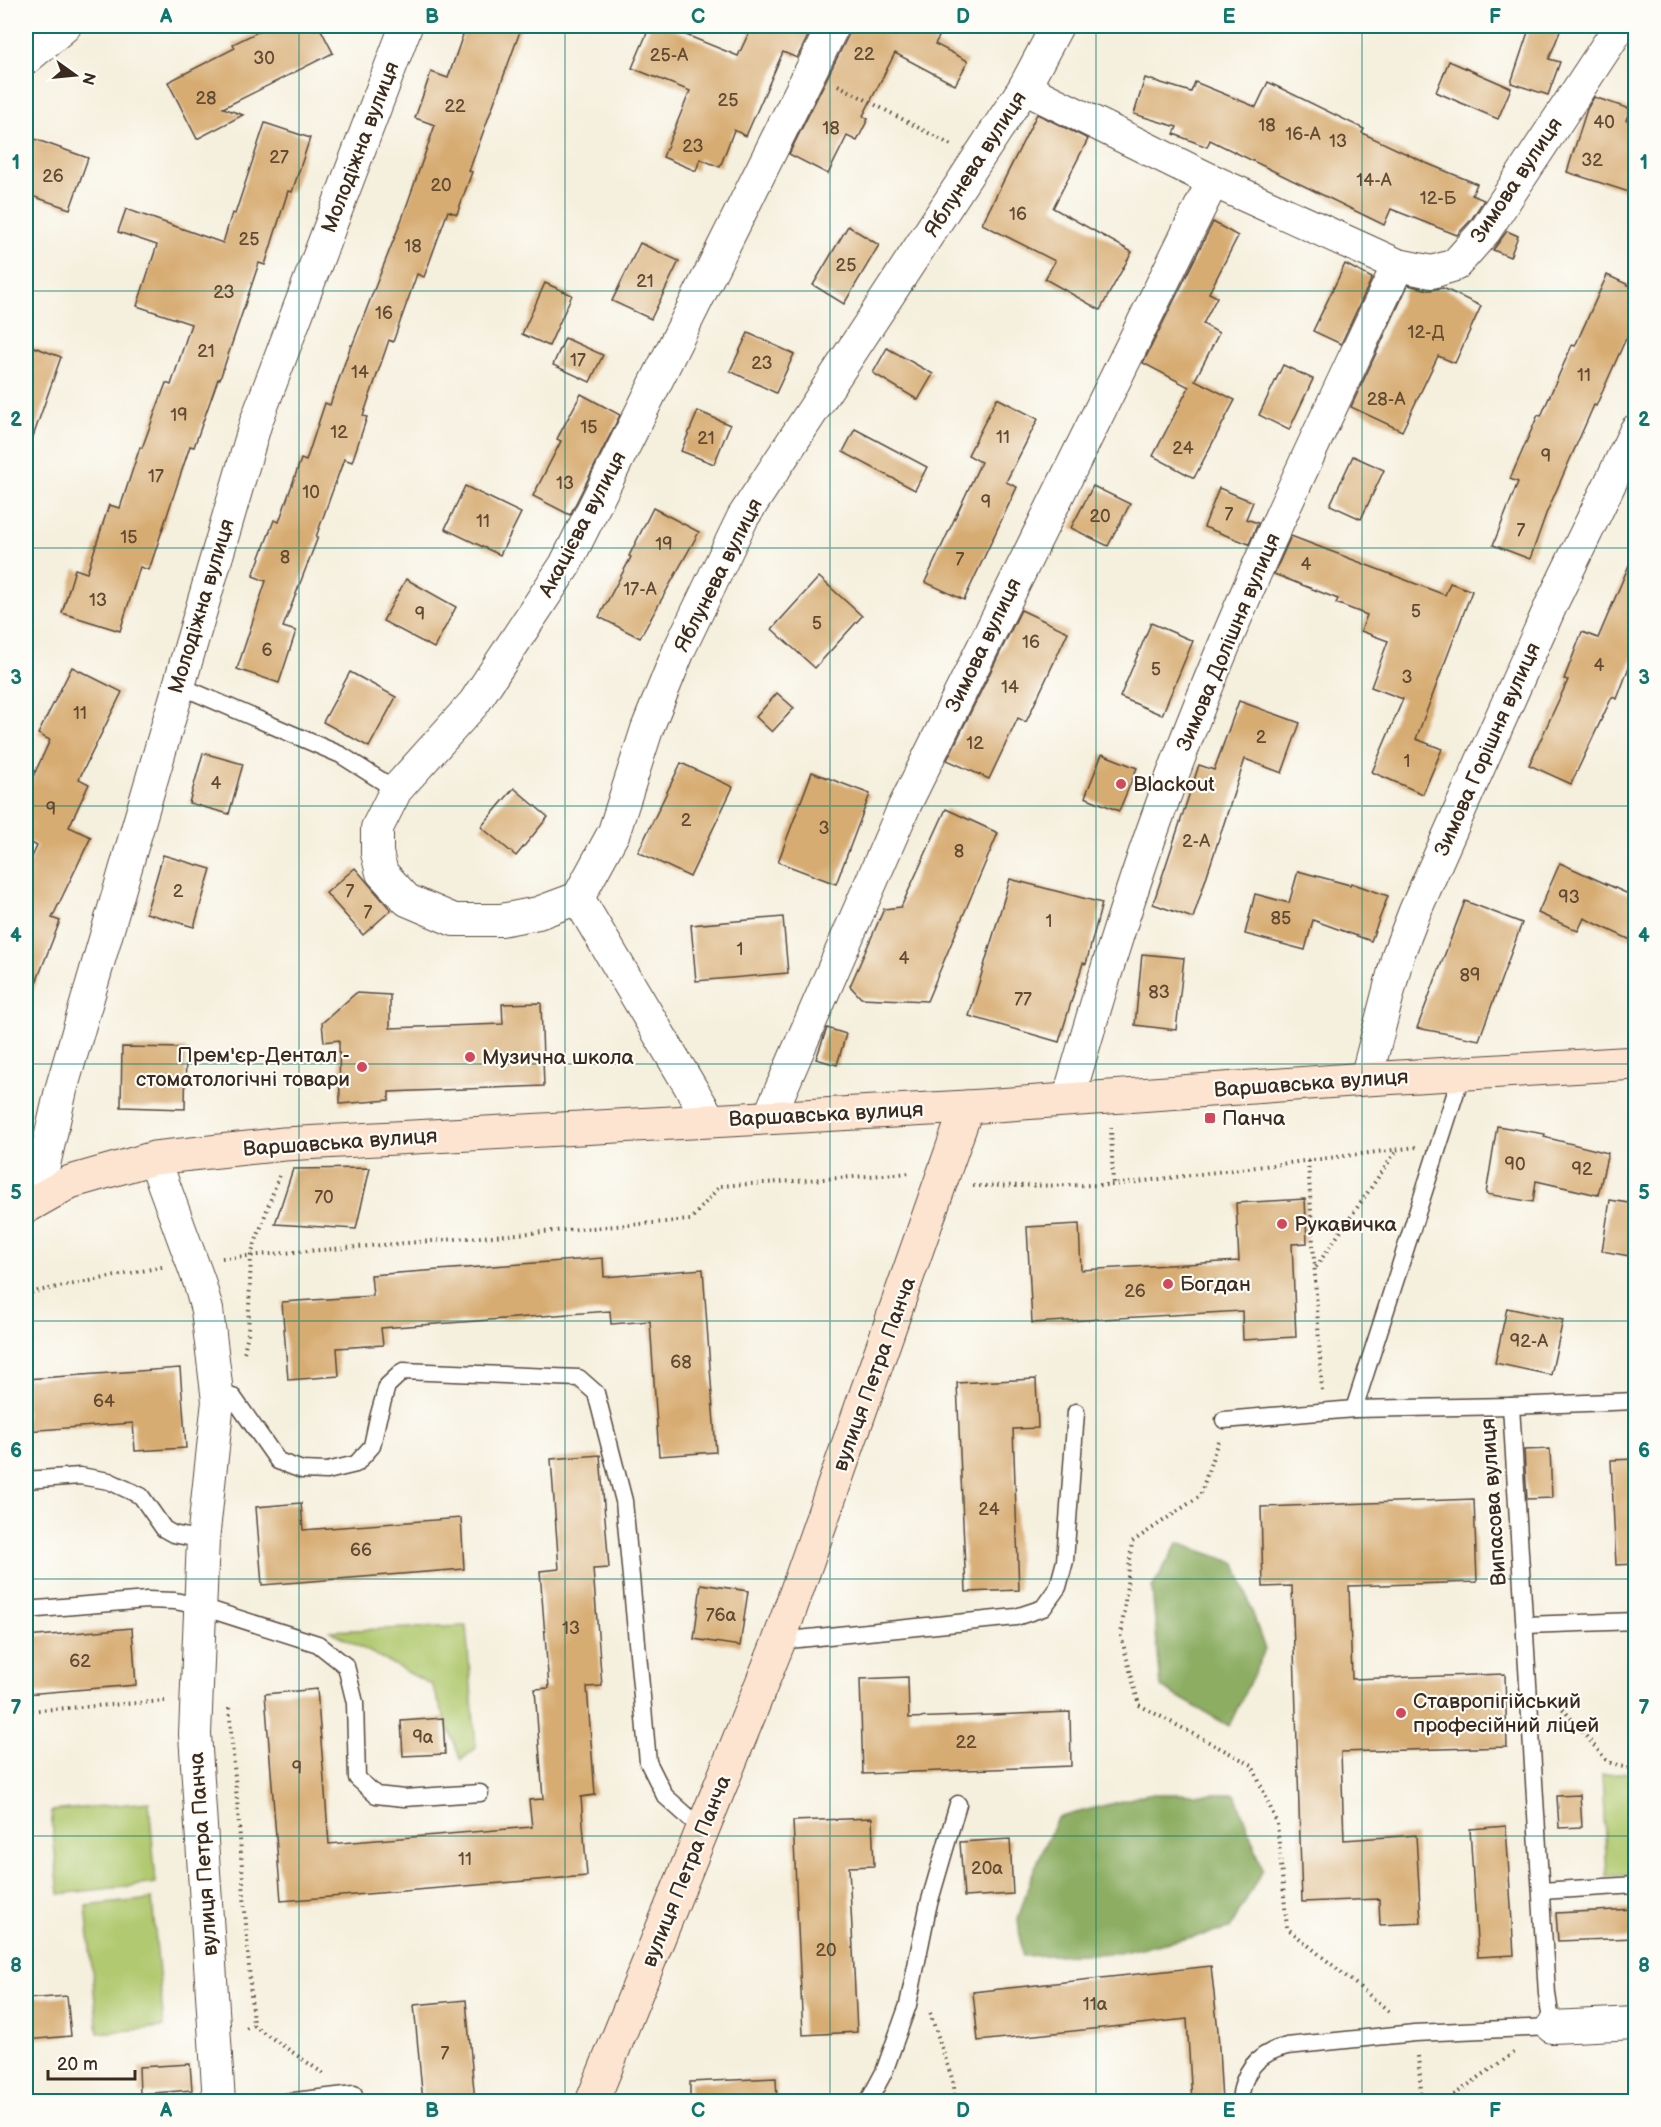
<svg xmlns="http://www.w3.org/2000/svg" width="1661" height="2127" font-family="'Balsamiq Sans',sans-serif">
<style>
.green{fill:#b1c96f;stroke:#767a46;stroke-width:1.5}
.forest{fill:#8cad62;stroke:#646c40;stroke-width:1.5}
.building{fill:#d7ac72}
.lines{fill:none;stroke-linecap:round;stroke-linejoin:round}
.lane-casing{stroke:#57483b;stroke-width:19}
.street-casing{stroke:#57483b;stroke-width:34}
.secondary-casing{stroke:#57483b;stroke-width:35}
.path{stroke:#57483b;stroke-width:4;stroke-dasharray:1.5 4.5;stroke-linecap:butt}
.lane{stroke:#fff;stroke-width:16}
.street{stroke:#fff;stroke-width:32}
.secondary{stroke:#fde4d1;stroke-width:33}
.grid{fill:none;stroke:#0f766e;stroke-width:1.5;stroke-opacity:0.55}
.poi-dot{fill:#d1495b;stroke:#fdfcf7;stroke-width:2}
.labels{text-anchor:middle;stroke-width:4.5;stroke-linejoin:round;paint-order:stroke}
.number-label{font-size:18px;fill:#624a33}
.street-label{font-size:21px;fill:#3b2a1e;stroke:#fdfcf7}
.poi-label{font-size:21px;fill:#3b2a1e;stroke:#fdfcf7;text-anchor:start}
.neatline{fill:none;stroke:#0f766e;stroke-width:2}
.grid-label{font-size:20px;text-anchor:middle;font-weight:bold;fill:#0f766e}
</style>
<rect width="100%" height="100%" fill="#fdfcf7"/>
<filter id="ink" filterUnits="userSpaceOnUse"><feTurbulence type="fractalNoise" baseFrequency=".0167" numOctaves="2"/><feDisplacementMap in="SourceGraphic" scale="12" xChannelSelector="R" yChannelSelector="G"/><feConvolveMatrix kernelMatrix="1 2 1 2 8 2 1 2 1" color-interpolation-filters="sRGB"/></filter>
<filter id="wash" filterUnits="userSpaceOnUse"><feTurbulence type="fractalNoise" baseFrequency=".008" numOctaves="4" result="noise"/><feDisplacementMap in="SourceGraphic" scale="24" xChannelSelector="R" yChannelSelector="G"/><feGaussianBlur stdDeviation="1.35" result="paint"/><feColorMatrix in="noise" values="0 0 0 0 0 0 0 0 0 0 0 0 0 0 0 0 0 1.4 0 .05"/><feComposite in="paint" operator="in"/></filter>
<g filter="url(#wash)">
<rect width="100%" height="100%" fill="#f5efdd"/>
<!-- green -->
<g class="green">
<polygon points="466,1626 476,1748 461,1760 432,1685 330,1631"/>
<polygon points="1635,1772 1635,1875 1607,1876 1602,1774"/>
<polygon points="149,1802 156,1883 59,1894 51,1811"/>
<polygon points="152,1899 164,2027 98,2033 86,1906"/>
</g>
<!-- forest -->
<g class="forest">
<polygon points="1178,1543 1236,1563 1265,1650 1229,1726 1161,1687 1152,1588"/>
<polygon points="1148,1794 1235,1794 1263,1869 1230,1929 1118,1953 1022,1956 1018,1919 1031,1877 1057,1818"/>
</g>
<g id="blocks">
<!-- building -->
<g class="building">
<polygon points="270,26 319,26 333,53 223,108 243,115 197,139 168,82 235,48 233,44"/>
<polygon points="466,26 522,26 469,171 472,172 457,214 448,211 424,277 417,274 393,342 389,340 363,416 367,417 352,462 344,459 316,537 318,537 283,627 296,631 279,683 237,669 266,581 253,576 274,520 279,522 301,459 306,461 325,403 330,405 351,345 352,346 403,216 435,125 415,118 431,72 448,78"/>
<polygon points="650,26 664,26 738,56 752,26 813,26 797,58 783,52 746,136 734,130 720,167 700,159 696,171 663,157 690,91 632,68"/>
<polygon points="851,26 945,26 935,44 968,61 955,85 895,53 863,116 868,119 857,141 847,136 828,174 789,154 849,34"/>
<polygon points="1530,26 1562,26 1549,59 1560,62 1548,95 1511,83"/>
<polygon points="1449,61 1511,88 1498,119 1436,92"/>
<polygon points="1145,78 1191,92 1195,82 1256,107 1268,82 1364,129 1362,133 1426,163 1477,184 1472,195 1484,200 1471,220 1457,235 1391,209 1384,225 1210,140 1207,147 1174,134 1177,127 1134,114"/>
<polygon points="1594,97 1630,109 1626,120 1635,122 1635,194 1567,172 1587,109"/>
<polygon points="1037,114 1088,139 1053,208 1132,252 1100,310 1045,279 1055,261 982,224"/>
<polygon points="265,123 310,138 292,192 288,191 265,265 259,263 220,379 218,379 194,447 190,446 149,570 140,567 120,631 62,613 75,569 87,573 109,505 120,508 140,447 142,448 166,383 171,385 191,324 137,306 157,245 118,232 126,209 223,243 232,213 235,214"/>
<polygon points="26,136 88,158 70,209 26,194"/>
<polygon points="1213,222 1238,236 1209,293 1217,297 1203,324 1219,333 1195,380 1235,400 1194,478 1153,456 1189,387 1143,363"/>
<polygon points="848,226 879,245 844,304 813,285"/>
<polygon points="1507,231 1518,236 1510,257 1493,250"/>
<polygon points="640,243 679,261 651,319 612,301"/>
<polygon points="1345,264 1372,278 1341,344 1313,331"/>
<polygon points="1607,275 1635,288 1635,318 1596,406 1594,405 1546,514 1530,559 1493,545 1518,482 1510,479 1538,415 1541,416 1572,345 1575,346"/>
<polygon points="545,283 572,295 549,346 522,334"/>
<polygon points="1408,285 1429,290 1443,288 1481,306 1455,363 1438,356 1402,431 1351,407"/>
<polygon points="748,333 794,354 776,393 730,371"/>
<polygon points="565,338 603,355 590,382 553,365"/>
<polygon points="26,344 61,357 29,448 26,447"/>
<polygon points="887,348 933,374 918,400 873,373"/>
<polygon points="1283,365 1313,379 1289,430 1259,415"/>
<polygon points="581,394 620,415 570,515 533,496 561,441 557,439"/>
<polygon points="997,398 1038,419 1006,482 1017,487 964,600 925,582 981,462 968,455"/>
<polygon points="698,411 730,425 714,464 681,451"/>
<polygon points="855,429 927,467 915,490 843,452"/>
<polygon points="1353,456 1384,470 1361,519 1330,505"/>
<polygon points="465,486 521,513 500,555 445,529"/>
<polygon points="1093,486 1130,504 1108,546 1071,528"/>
<polygon points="1219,488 1253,502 1246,519 1258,523 1249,544 1204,527"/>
<polygon points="653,508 699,532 640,638 599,617 631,557 629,556"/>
<polygon points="1291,536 1445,595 1450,583 1472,591 1416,739 1442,749 1423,794 1372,772 1403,699 1371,687 1388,641 1361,631 1367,615 1336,603 1338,599 1274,574"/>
<polygon points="1635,551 1635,651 1617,699 1612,697 1571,784 1529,765 1568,680 1564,679 1582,632 1598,638"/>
<polygon points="819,577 862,616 815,668 772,629"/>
<polygon points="406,579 456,607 434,648 383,621"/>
<polygon points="1021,610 1068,632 1026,722 1018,718 989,779 947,760"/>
<polygon points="1151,623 1193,641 1162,715 1120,697"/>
<polygon points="72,667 122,692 79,779 89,784 69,827 91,837 52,918 60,921 27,1006 26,1005 26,870 37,846 26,840 26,792 50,740 38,734"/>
<polygon points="350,672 396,697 369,747 323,722"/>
<polygon points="777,693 794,708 772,732 756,717"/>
<polygon points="1239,701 1300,723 1282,773 1245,759 1193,918 1153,904 1199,765 1214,770"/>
<polygon points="203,753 243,764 229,814 189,803"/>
<polygon points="1102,754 1137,768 1119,811 1085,797"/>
<polygon points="681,763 733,787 690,877 638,852"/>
<polygon points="812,772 870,794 836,884 778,862"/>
<polygon points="514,788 548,817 516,856 481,827"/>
<polygon points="946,809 998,833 927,1001 861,998 850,986 884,909 901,907"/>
<polygon points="163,855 211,869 194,927 146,913"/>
<polygon points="1560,863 1635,897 1635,942 1584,918 1578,931 1538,913"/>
<polygon points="355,868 391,910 363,935 326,893"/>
<polygon points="1298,871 1350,885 1351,883 1388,896 1371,941 1313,920 1305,950 1245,934 1255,894 1289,903"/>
<polygon points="1010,879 1102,903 1086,964 1083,963 1059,1042 969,1016"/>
<polygon points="1465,901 1522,923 1479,1040 1417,1028"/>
<polygon points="783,917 788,973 696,981 691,925"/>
<polygon points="1142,954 1184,958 1176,1030 1135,1025"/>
<polygon points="356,993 390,995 390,1028 503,1024 502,1004 541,1003 544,1086 389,1092 389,1100 340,1104 339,1040 324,1042 322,1023"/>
<polygon points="827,1028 846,1034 837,1065 816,1059"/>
<polygon points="122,1047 186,1048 185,1109 121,1107"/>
<polygon points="1497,1126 1545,1134 1544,1137 1608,1153 1598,1195 1536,1181 1533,1202 1486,1194"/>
<polygon points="370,1168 356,1229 275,1224 293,1169"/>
<polygon points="1305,1199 1307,1243 1292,1244 1296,1337 1243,1340 1242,1311 1032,1323 1027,1227 1079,1224 1081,1270 1239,1261 1236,1203"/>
<polygon points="1610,1200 1635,1204 1635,1257 1602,1251"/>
<polygon points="603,1258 604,1277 703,1269 716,1452 659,1456 650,1321 611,1324 610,1311 381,1328 383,1345 337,1348 339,1376 288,1380 282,1302 373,1296 371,1275"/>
<polygon points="1507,1308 1563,1320 1551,1375 1495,1363"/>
<polygon points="180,1368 186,1448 135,1451 133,1423 26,1431 26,1379"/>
<polygon points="1036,1379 1038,1428 1013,1429 1019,1590 966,1592 957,1383"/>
<polygon points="1550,1449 1552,1498 1527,1499 1524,1450"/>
<polygon points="600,1455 609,1568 593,1569 602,1686 587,1687 595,1795 581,1797 587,1876 281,1901 265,1694 317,1689 329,1844 532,1827 529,1800 543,1799 535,1689 549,1688 540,1571 559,1569 551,1459"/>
<polygon points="1635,1459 1635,1564 1616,1565 1611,1460"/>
<polygon points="1474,1499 1477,1582 1349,1586 1352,1679 1505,1674 1507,1747 1341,1752 1344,1840 1416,1835 1421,1923 1380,1925 1379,1899 1302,1902 1292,1586 1263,1587 1261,1507"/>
<polygon points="301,1503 303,1530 461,1518 464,1569 262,1585 256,1507"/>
<polygon points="701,1584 748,1591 740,1646 694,1639"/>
<polygon points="132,1628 136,1685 26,1694 26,1637"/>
<polygon points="908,1677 909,1718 1070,1712 1071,1766 863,1774 860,1679"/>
<polygon points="443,1718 445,1754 403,1756 401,1721"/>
<polygon points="1580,1795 1582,1827 1559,1828 1557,1796"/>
<polygon points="872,1818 874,1866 849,1867 857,2032 803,2035 793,1821"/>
<polygon points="1506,1826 1514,1955 1478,1957 1470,1829"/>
<polygon points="1010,1839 1013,1894 964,1897 960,1842"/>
<polygon points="1635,1909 1635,1938 1558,1941 1556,1913"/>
<polygon points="1211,1966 1218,2031 1222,2102 1192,2102 1187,2019 978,2041 973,1992"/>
<polygon points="67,1996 71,2036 26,2040 26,1999"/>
<polygon points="466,2000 475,2102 423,2102 414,2005"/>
<polygon points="190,2064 192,2090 140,2094 139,2067"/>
<polygon points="776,2078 777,2102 690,2102 690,2082"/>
</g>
</g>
</g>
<g filter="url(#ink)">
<use href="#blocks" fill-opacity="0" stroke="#57483b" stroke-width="1.5"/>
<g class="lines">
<!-- lane casing -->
<g class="lane-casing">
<g id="lane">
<polyline points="178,685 341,755 396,790"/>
<polyline points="217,1394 233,1397 278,1461 302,1470 327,1471 356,1464 372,1446 378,1418 387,1386 403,1371 579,1378 596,1393 624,1501 648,1762 665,1796 703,1830"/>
<polyline points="1511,1406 1636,1401"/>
<polyline points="1224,1420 1354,1409"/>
<polyline points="26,1480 80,1476 109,1481 141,1496 164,1529 173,1534 203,1540"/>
<polyline points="26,1610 147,1600 175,1601 199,1606 318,1644 346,1666 355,1703 357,1778 376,1795 404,1798 480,1793"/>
<polyline points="1525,1625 1636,1621"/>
<polyline points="779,1641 1016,1617 1043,1608 1058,1587 1065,1561 1076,1412"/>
<polyline points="1541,1891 1636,1885"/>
<polyline points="286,2102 354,2094"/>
<polyline points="868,2102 884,2072 908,2005 928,1907 958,1804"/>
<path d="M1240,2102C1242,2071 1258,2053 1287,2046L1415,2033L1552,2027L1547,1994L1511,1406L1354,1409L1462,1073"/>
</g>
</g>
<!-- street casing -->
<g class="street-casing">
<g id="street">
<polyline points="26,57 28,57 65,26"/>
<polyline points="1024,88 1213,181 1398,265 1432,272 1455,265 1485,231 1620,26"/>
<polyline points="578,898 538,913 501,920 454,920 407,900 382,873 377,853 377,828 396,790 474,703 565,565 833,26"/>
<polyline points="1366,1079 1398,955 1415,911 1552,603 1636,430"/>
<path d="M1068,1100C1098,997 1129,893 1166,793C1232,612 1316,439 1398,265"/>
<polyline points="769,1117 904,807 1213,181"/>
<polyline points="710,1120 578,898 614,832 647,729 679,650 743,517 1024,88 1057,26"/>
<polyline points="154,1158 199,1281 207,1310 218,1401 203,1540 195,1734 219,2102"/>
<polyline points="36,1200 61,1090 256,422 406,26"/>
<polyline points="1552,2027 1636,2023"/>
</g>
</g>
<!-- secondary casing -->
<g class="secondary-casing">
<g id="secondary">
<polyline points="26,1207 70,1182 154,1158 284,1144 967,1107 1366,1079 1636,1063"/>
<polyline points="592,2102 779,1641 967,1107"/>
</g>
</g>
<!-- path -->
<g class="path">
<polyline points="838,85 951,145"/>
<polyline points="1111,1127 1113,1185"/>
<polyline points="1308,1161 1322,1391"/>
<polyline points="973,1186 1113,1185 1416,1147"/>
<polyline points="222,1258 690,1220 720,1186 912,1173"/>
<polyline points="1316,1267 1397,1150"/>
<polyline points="26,1296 33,1292 162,1267"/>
<polyline points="244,1352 248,1333 251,1255 279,1176"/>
<polyline points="1218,1441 1200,1496 1132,1542 1121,1636 1139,1705 1252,1765 1277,1823 1287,1928 1390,2012"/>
<polyline points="1551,1695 1608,1762 1636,1771"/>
<polyline points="229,1708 239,1824 253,2025 244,2030"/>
<polyline points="26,1711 165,1701"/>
<polyline points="930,2013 954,2084 955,2102"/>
<polyline points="253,2025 324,2074"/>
<polyline points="1418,2056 1422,2102"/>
<polyline points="1444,2102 1515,2052"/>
</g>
<!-- lane -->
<use href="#lane" class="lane"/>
<!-- street -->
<use href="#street" class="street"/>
<!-- secondary -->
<use href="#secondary" class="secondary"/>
</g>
</g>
<!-- grid -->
<path class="grid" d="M299,26V2102M565,26V2102M830,26V2102M1096,26V2102M1362,26V2102M26,291H1636M26,548H1636M26,806H1636M26,1064H1636M26,1321H1636M26,1579H1636M26,1836H1636"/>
<!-- markers -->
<g class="poi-dot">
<circle cx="1121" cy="784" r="6"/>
<circle cx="470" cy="1057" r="6"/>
<circle cx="362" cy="1067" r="6"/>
<rect x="1204" y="1112" width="12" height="12" rx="3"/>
<circle cx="1282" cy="1224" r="6"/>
<circle cx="1168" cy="1284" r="6"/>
<circle cx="1401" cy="1713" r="6"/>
</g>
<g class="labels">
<!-- number labels -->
<g class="number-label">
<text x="864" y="60">22</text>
<text x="669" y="61">25-А</text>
<text x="264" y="64">30</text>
<text x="206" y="104">28</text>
<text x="728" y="106">25</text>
<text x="455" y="112">22</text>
<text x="1604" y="128">40</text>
<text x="1267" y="131">18</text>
<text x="831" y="134">18</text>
<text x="1303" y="140">16-А</text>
<text x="1338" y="147">13</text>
<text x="693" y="152">23</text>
<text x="279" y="163">27</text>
<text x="1592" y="166">32</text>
<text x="53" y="182">26</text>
<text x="1374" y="186">14-А</text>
<text x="441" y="191">20</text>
<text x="1438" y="204">12-Б</text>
<text x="1018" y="220">16</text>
<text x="249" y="245">25</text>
<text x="413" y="252">18</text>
<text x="846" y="271">25</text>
<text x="645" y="287">21</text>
<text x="224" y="298">23</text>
<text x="384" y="319">16</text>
<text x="1426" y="338">12-Д</text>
<text x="206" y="357">21</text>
<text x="578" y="366">17</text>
<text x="762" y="369">23</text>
<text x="360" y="378">14</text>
<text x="1584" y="381">11</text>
<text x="1386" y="405">28-А</text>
<text x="179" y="421">19</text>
<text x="589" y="433">15</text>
<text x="339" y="438">12</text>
<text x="1003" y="443">11</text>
<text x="706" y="444">21</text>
<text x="1183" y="454">24</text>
<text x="1546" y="462">9</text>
<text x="156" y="482">17</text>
<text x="565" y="489">13</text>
<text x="311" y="498">10</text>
<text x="986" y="508">9</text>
<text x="1229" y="520">7</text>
<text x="1100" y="522">20</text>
<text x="483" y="527">11</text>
<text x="1521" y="536">7</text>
<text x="129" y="543">15</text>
<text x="664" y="550">19</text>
<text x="285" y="563">8</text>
<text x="960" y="565">7</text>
<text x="1306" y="570">4</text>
<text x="640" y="595">17-А</text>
<text x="98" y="606">13</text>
<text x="1416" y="617">5</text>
<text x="420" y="620">9</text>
<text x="817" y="629">5</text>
<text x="1031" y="648">16</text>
<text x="267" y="656">6</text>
<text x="1599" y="671">4</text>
<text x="1156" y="675">5</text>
<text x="1407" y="683">3</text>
<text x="1010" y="693">14</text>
<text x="80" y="719">11</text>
<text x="1261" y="743">2</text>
<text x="975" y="749">12</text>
<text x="1407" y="767">1</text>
<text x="216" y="789">4</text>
<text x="51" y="815">9</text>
<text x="686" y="826">2</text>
<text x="824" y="834">3</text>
<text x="1196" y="847">2-А</text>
<text x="959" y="857">8</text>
<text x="178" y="897">2</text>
<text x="350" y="897">7</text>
<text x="1569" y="903">93</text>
<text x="368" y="918">7</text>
<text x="1281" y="924">85</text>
<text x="1049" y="927">1</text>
<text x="740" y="955">1</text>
<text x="904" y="964">4</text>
<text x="1470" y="981">89</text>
<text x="1159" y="998">83</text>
<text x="1023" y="1005">77</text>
<text x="1515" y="1170">90</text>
<text x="1582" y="1175">92</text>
<text x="324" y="1203">70</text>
<text x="1135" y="1297">26</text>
<text x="1529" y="1347">92-А</text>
<text x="681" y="1368">68</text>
<text x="104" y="1407">64</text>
<text x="989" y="1515">24</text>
<text x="361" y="1556">66</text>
<text x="721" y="1621">76а</text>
<text x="571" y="1634">13</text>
<text x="80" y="1667">62</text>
<text x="423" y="1743">9а</text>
<text x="966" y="1748">22</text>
<text x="297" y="1774">9</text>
<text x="465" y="1865">11</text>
<text x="987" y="1874">20а</text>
<text x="826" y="1956">20</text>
<text x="1095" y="2010">11а</text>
<text x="445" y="2059">7</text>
</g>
<!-- street labels -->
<g class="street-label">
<text transform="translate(360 147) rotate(-69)" y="7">Молодіжна вулиця</text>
<text transform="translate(975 164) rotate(-57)" y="7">Яблунева вулиця</text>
<text transform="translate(1516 180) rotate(-56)" y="7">Зимова вулиця</text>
<text transform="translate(582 524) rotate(-62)" y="7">Акацієва вулиця</text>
<text transform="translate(718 575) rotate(-63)" y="7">Яблунева вулиця</text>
<text transform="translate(201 606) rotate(-73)" y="7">Молодіжна вулиця</text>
<text transform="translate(1228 642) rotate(-67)" y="7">Зимова Долішня вулиця</text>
<text transform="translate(983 645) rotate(-64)" y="7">Зимова вулиця</text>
<text transform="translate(1487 749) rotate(-66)" y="7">Зимова Горішня вулиця</text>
<text transform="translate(1311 1083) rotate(-4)" y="7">Варшавська вулиця</text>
<text transform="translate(826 1114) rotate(-3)" y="7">Варшавська вулиця</text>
<text transform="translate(340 1142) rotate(-4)" y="7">Варшавська вулиця</text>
<text transform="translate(874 1374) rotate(-70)" y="7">вулиця Петра Панча</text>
<text transform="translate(1493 1502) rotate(-94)" y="7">Випасова вулиця</text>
<text transform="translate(203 1854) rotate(-94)" y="7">вулиця Петра Панча</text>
<text transform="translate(686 1871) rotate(-68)" y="7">вулиця Петра Панча</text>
</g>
<!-- poi labels -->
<g class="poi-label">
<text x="1133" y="791">Blackout</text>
<text x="350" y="1062" text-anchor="end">Прем'єр-Дентал -<tspan x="350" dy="24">стоматологічні товари</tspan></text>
<text x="482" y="1064">Музична школа</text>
<text x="1222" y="1125">Панча</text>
<text x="1294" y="1231">Рукавичка</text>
<text x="1180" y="1291">Богдан</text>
<text x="1413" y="1708">Ставропігійський<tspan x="1413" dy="24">професійний ліцей</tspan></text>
</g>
</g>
<!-- margin -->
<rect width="1661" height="2127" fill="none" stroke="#fdfcf7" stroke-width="66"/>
<!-- north arrow -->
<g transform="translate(75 75) rotate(105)" stroke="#fdfcf7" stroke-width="4.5" paint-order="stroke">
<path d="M0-4.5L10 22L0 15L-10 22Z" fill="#3b2a1e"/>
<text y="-9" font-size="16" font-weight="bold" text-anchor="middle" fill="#3b2a1e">N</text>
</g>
<!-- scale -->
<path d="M48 2070v9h87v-9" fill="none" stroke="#3b2a1e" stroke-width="3"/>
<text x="57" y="2070" font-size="18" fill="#3b2a1e" stroke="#fdfcf7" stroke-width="4.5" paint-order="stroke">20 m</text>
<rect x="33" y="33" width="1595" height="2061" class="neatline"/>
<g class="grid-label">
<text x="166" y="23">A</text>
<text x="432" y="23">B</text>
<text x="698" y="23">C</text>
<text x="963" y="23">D</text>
<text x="1229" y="23">E</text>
<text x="1495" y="23">F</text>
<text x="16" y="169">1</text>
<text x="1644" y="169">1</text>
<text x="16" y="426">2</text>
<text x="1644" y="426">2</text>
<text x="16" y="684">3</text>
<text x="1644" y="684">3</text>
<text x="16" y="942">4</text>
<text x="1644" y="942">4</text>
<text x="16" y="1199">5</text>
<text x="1644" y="1199">5</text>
<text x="16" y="1457">6</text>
<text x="1644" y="1457">6</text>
<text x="16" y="1714">7</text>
<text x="1644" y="1714">7</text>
<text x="16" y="1972">8</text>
<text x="1644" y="1972">8</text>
<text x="166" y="2117">A</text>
<text x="432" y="2117">B</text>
<text x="698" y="2117">C</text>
<text x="963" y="2117">D</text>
<text x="1229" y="2117">E</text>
<text x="1495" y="2117">F</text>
</g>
</svg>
